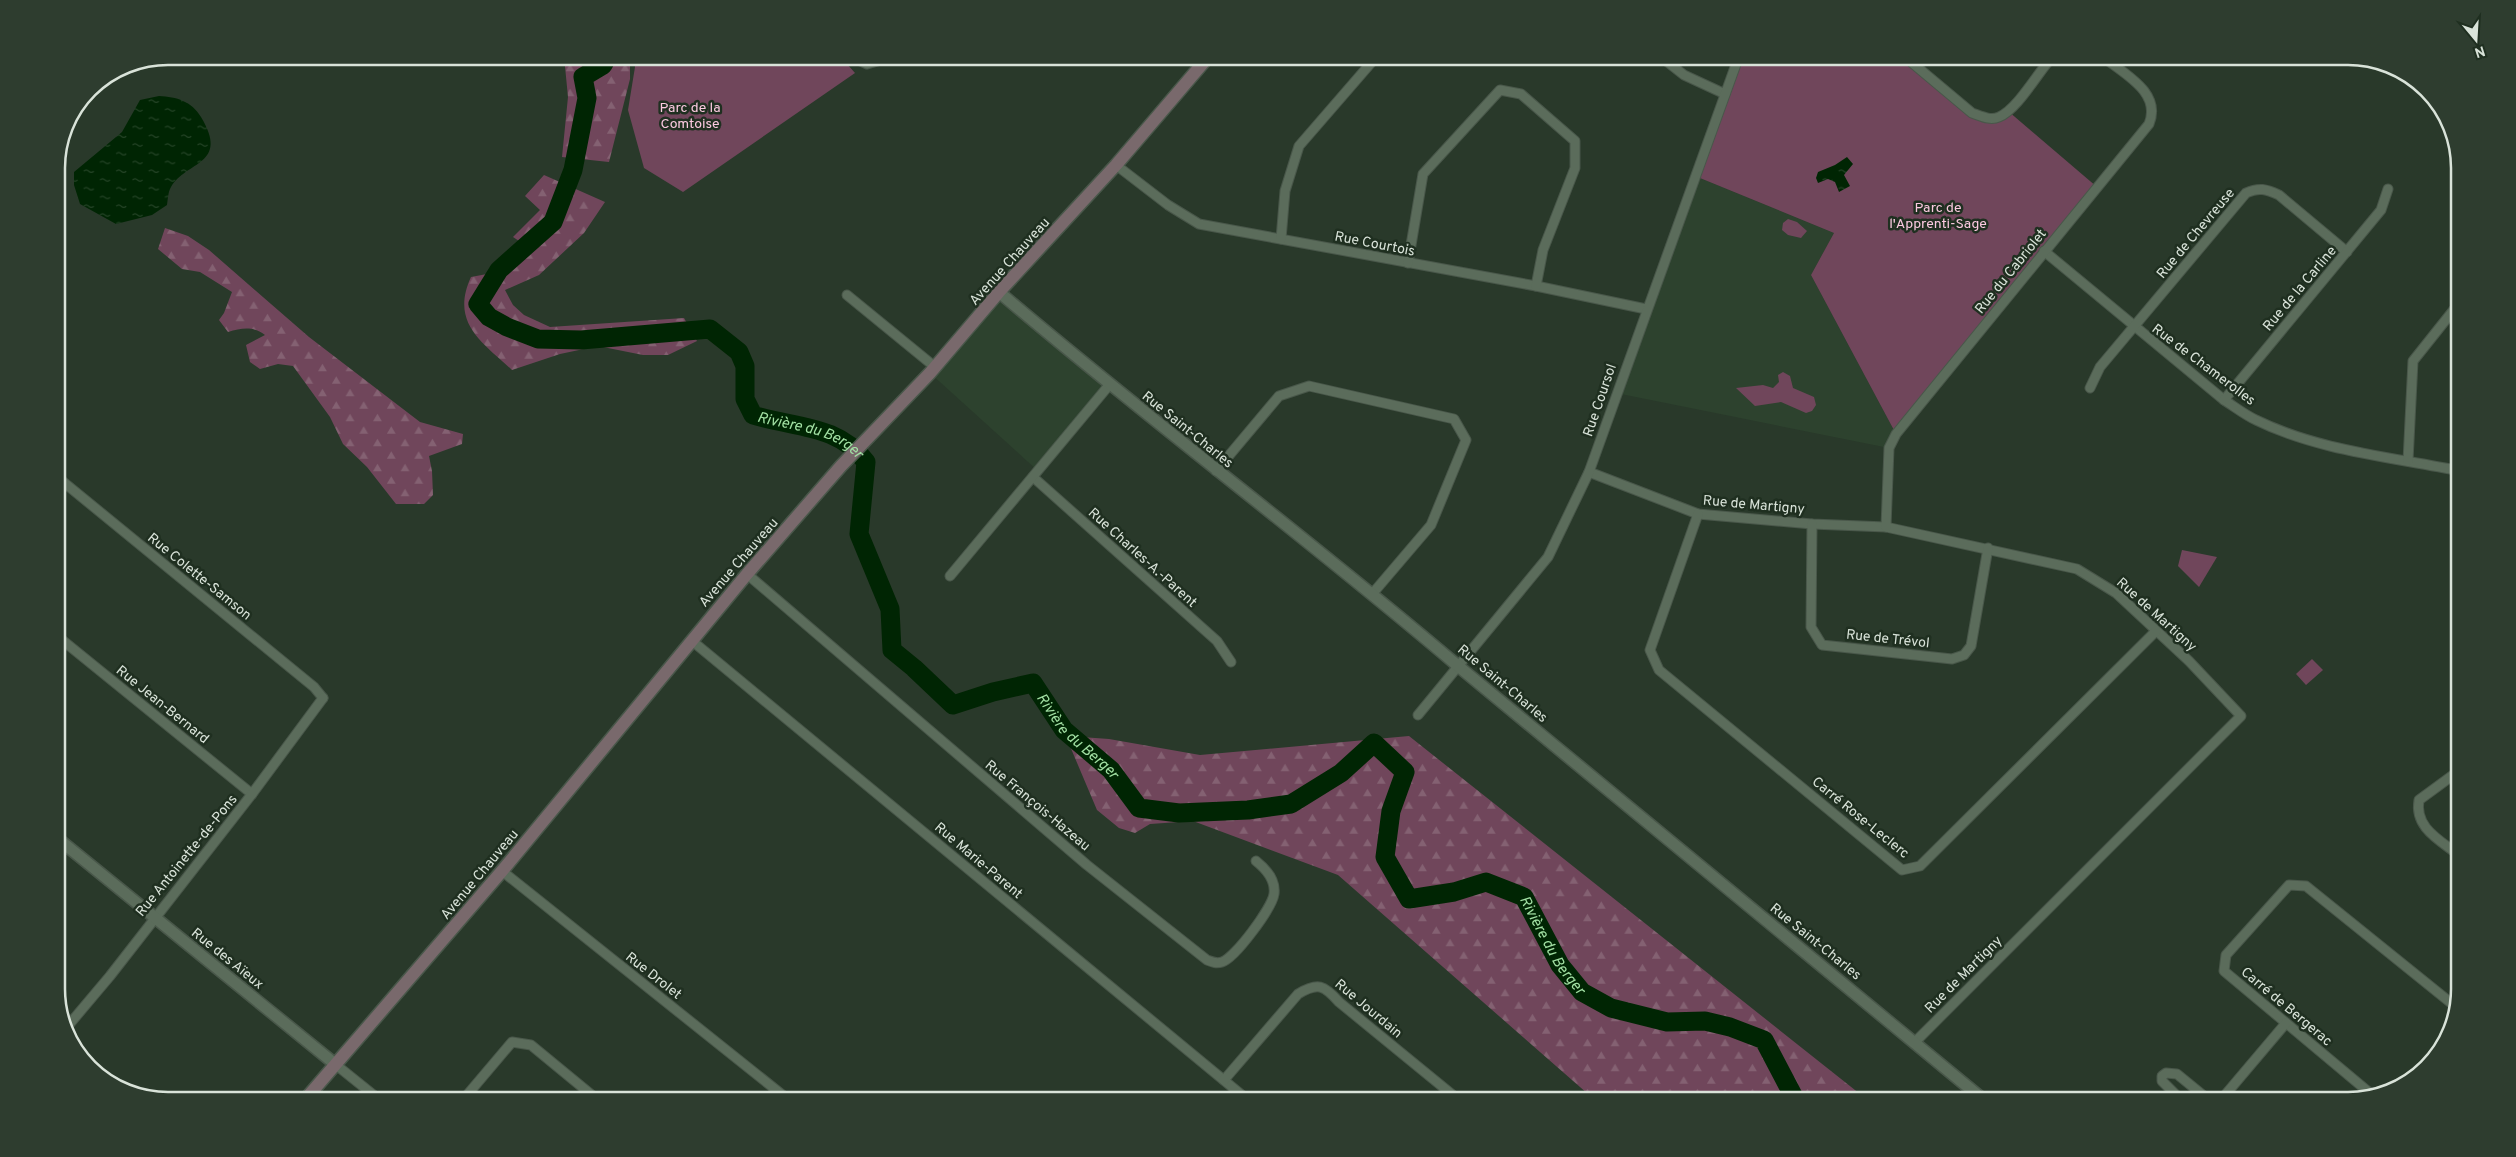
<svg xmlns="http://www.w3.org/2000/svg" width="2516" height="1157" font-family="Overpass,sans-serif">
<style>
.built{fill:#2d422e}
.forest{fill:url(#forest-firs)}
.park{fill:#70465b}
.water{fill:url(#water-ripples)}
.lines{fill:none;stroke-linecap:round;stroke-linejoin:round}
.river{stroke:#002503;stroke-width:19}
.minor-casing{stroke:#49574a;stroke-width:11}
.tertiary-casing{stroke:#49574a;stroke-width:14}
.secondary-casing{stroke:#49574a;stroke-width:15}
.minor{stroke:#5b6c5b;stroke-width:9}
.tertiary{stroke:#5b6c5b;stroke-width:11}
.secondary{stroke:#79696c;stroke-width:12}
.labels{text-anchor:middle;stroke-width:5;stroke-linejoin:round;paint-order:stroke}
.park-label{font-size:14px;fill:#fbc9e0;stroke:#1f2f20}
.street-label{font-size:14px;fill:#d9e3d9;stroke:#1f2f20}
.water-label{font-size:15px;font-style:italic;fill:#a2e1a4;stroke:#1f2f20}
.rim{fill:none;stroke:#d9e3d9;stroke-width:2.5}
</style>
<defs>
<pattern id="forest-firs" width="22" height="20" patternUnits="userSpaceOnUse" patternTransform="scale(1.25)"><rect width="22" height="20" fill="#70465b"/><path d="M5 1l3.5 6h-7zM16 11l3.5 6h-7z" fill="#846172"/></pattern>
<pattern id="water-ripples" width="26" height="14" patternUnits="userSpaceOnUse" patternTransform="scale(1.25)"><rect width="26" height="14" fill="#002503"/><path d="M2 4q2-2 4 0t4 0M15 11q2-2 4 0t4 0" fill="none" stroke="#254427"/></pattern>
</defs>
<rect width="100%" height="100%" fill="#29392a"/>
<!-- built -->
<g class="built">
<polygon points="1695,176 1834,233 1811,275 1896,434 1889,448 1616,393"/>
<polygon points="999,292 1110,384 1038,471 930,373"/>
</g>
<!-- forest -->
<g class="forest">
<polygon points="564,56 630,56 630,79 609,162 562,157 568,97"/>
<path d="M544,175L605,202L584,233L539,275L505,290L513,305L524,315L550,327L684,318L697,341L668,355H643L598,346L560,354L512,370C482,342 450,323 471,277L487,274L519,241L513,237L540,210L525,196Z"/>
<path d="M165,228L188,236L209,250L309,337L420,422L463,434L462,444L429,456L432,471L433,495L424,504H396L367,467L343,444L330,417L293,366L278,364L260,369L250,362L246,345L265,335C253,326 242,328 228,332L219,320L224,313L232,292L200,272L182,269L158,249Z"/>
<polygon points="1064,732 1081,737 1109,739 1200,755 1409,736 1860,1094 1861,1101 1596,1101 1338,875 1193,821 1150,824 1135,833 1119,828 1097,810"/>
</g>
<!-- park -->
<g class="park">
<polygon points="634,56 840,56 855,73 683,192 644,168 628,110 635,67"/>
<polygon points="1739,56 1904,56 1986,118 2008,111 2097,187 1896,434 1811,275 1834,233 1695,176"/>
<polygon points="1788,219 1797,222 1807,231 1801,238 1788,235 1782,230 1783,223"/>
<polygon points="1783,372 1790,376 1793,388 1814,397 1816,405 1812,411 1806,413 1781,402 1755,406 1736,388 1763,385 1773,388 1779,382 1778,375"/>
<polygon points="2182,550 2217,557 2199,587 2178,566"/>
<polygon points="2312,659 2323,670 2306,685 2296,674"/>
</g>
<!-- water -->
<g class="water">
<path d="M159,96C177,97 191,101 201,117C230,165 186,161 171,187C168,192 168,199 167,205L152,215L116,224L80,204L74,185V172L122,132L140,100Z"/>
<polygon points="1847,157 1853,164 1844,175 1850,186 1839,192 1835,182 1828,179 1818,183 1816,178 1818,172 1835,165"/>
</g>
<g class="lines">
<!-- river -->
<path class="river" id="s1" d="M608,56L603,65L583,77L587,98L573,170L553,222L499,270L478,304L489,317L507,327L538,339L581,340L710,329L739,352L745,366V399L753,415C794,428 838,424 866,462L859,534L890,609L892,650L914,668L953,705L993,692L1033,683L1064,730L1111,770L1139,808L1179,813L1248,810L1291,804L1341,773L1374,743L1405,772L1391,811L1385,857L1409,899L1454,892L1486,882L1524,897L1560,965L1582,992L1611,1008L1667,1022L1705,1021L1730,1027L1764,1040L1796,1101"/>
<!-- minor casing -->
<g class="minor-casing">
<g id="minor">
<polyline points="850,56 867,64 895,56"/>
<polyline points="1660,56 1684,75 1725,94"/>
<path d="M1904,56L1972,113C1981,116 1990,121 1999,117C2018,109 2038,72 2053,56"/>
<polyline points="1116,165 1168,205 1199,224 1536,286 1646,309"/>
<polyline points="1281,239 1285,191 1299,146 1377,56"/>
<path d="M2044,251L2224,400C2235,407 2245,415 2256,420C2319,451 2392,457 2460,471"/>
<polyline points="1408,263 1423,174 1500,90 1521,94 1575,141 1575,168 1543,250 1536,286"/>
<polyline points="847,295 935,367"/>
<path d="M2090,388L2100,367L2246,193C2259,187 2266,189 2279,195L2347,252"/>
<polyline points="2224,400 2381,210 2388,189"/>
<polyline points="2408,461 2413,361 2460,302"/>
<polyline points="1216,471 1279,396 1309,386 1454,419 1466,440 1431,525 1373,593"/>
<polyline points="1589,472 1698,514 1812,524 1886,527 2077,569 2116,593 2189,661 2241,716 1915,1042"/>
<polyline points="56,476 314,687 323,698"/>
<polyline points="1033,477 1217,641 1231,662"/>
<polyline points="1698,514 1650,650 1659,670 1902,870 1920,866 2156,631"/>
<polyline points="1812,524 1811,627 1822,645 1952,659 1964,655 1971,646 1988,548"/>
<path d="M1886,527L1889,448L1896,434L2149,124C2162,92 2124,74 2102,56"/>
<path d="M747,574L1087,865L1207,960C1212,962 1216,964 1222,962C1235,958 1272,908 1274,894C1276,880 1266,869 1256,861"/>
<polyline points="950,576 1110,384"/>
<polyline points="56,635 252,794"/>
<polyline points="691,640 1249,1101"/>
<polyline points="1418,715 1548,557 1589,472 1739,56"/>
<path d="M2460,770L2419,800C2414,828 2440,840 2460,856"/>
<polyline points="502,871 790,1101"/>
<polyline points="67,1027 110,976 252,794 323,698"/>
<polyline points="335,1064 381,1101"/>
<path d="M1224,1080L1298,994C1318,982 1324,985 1339,1002L1460,1101"/>
<polyline points="2371,1094 2224,971 2226,955 2289,885 2306,886 2456,1007"/>
<polyline points="462,1101 512,1042 531,1045 599,1101"/>
<polyline points="2182,1101 2162,1081 2162,1076 2166,1073 2177,1074 2210,1101"/>
<polyline points="2220,1101 2286,1023"/>
</g>
</g>
<!-- tertiary casing -->
<g class="tertiary-casing">
<g id="tertiary">
<path d="M999,292C1149,420 1308,538 1458,666L1985,1101"/>
<polyline points="57,838 335,1064"/>
</g>
</g>
<!-- secondary casing -->
<g class="secondary-casing">
<polyline id="secondary" points="304,1101 502,871 747,574 841,466 930,373 999,292 1116,165 1209,56"/>
</g>
<!-- minor -->
<use href="#minor" class="minor"/>
<!-- tertiary -->
<use href="#tertiary" class="tertiary"/>
<!-- secondary -->
<use href="#secondary" class="secondary"/>
</g>
<g class="labels">
<!-- park labels -->
<g class="park-label">
<text x="690" y="112">Parc de la<tspan x="690" dy="16">Comtoise</tspan></text>
<text x="1938" y="212">Parc de<tspan x="1938" dy="16">l'Apprenti-Sage</tspan></text>
</g>
<!-- street labels -->
<g class="street-label">
<text transform="translate(2195 233) rotate(-50)" y="5">Rue de Chevreuse</text>
<text transform="translate(1375 243) rotate(11)" y="5">Rue Courtois</text>
<text transform="translate(1009 261) rotate(-48)" y="5">Avenue Chauveau</text>
<text transform="translate(2010 271) rotate(-51)" y="5">Rue du Cabriolet</text>
<text transform="translate(2299 288) rotate(-50)" y="5">Rue de la Carline</text>
<text transform="translate(2204 364) rotate(37)" y="5">Rue de Chamerolles</text>
<text transform="translate(1599 400) rotate(-71)" y="5">Rue Coursol</text>
<text transform="translate(1188 429) rotate(39)" y="5">Rue Saint-Charles</text>
<text transform="translate(1754 504) rotate(5)" y="5">Rue de Martigny</text>
<text transform="translate(1143 557) rotate(42)" y="5">Rue Charles-A.-Parent</text>
<text transform="translate(738 562) rotate(-49)" y="5">Avenue Chauveau</text>
<text transform="translate(200 576) rotate(39)" y="5">Rue Colette-Samson</text>
<text transform="translate(2157 614) rotate(42)" y="5">Rue de Martigny</text>
<text transform="translate(1888 638) rotate(6)" y="5">Rue de Trévol</text>
<text transform="translate(1503 683) rotate(40)" y="5">Rue Saint-Charles</text>
<text transform="translate(163 704) rotate(39)" y="5">Rue Jean-Bernard</text>
<text transform="translate(1038 805) rotate(40)" y="5">Rue François-Hazeau</text>
<text transform="translate(1861 817) rotate(39)" y="5">Carré Rose-Leclerc</text>
<text transform="translate(186 855) rotate(-51)" y="5">Rue Antoinette-de-Pons</text>
<text transform="translate(979 860) rotate(40)" y="5">Rue Marie-Parent</text>
<text transform="translate(479 874) rotate(-50)" y="5">Avenue Chauveau</text>
<text transform="translate(1816 941) rotate(39)" y="5">Rue Saint-Charles</text>
<text transform="translate(228 958) rotate(39)" y="5">Rue des Aïeux</text>
<text transform="translate(1963 974) rotate(-45)" y="5">Rue de Martigny</text>
<text transform="translate(654 975) rotate(38)" y="5">Rue Drolet</text>
<text transform="translate(2287 1006) rotate(40)" y="5">Carré de Bergerac</text>
<text transform="translate(1369 1008) rotate(40)" y="5">Rue Jourdain</text>
</g>
<!-- water labels -->
<g class="water-label">
<text dy="5" stroke="none"><textPath href="#s1" startOffset="704">Rivière du Berger</textPath></text>
<text dy="5" stroke="none"><textPath href="#s1" startOffset="1198">Rivière du Berger</textPath></text>
<text dy="5" stroke="none"><textPath href="#s1" startOffset="1904">Rivière du Berger</textPath></text>
</g>
</g>
<!-- crop -->
<path d="M0 0H2516V1157H0ZM168 65H2348A103 103 0 0 1 2451 168V989A103 103 0 0 1 2348 1092H168A103 103 0 0 1 65 989V168A103 103 0 0 1 168 65Z" fill="#2e3d2f" fill-rule="evenodd"/>
<path class="rim" d="M168 65H2348A103 103 0 0 1 2451 168V989A103 103 0 0 1 2348 1092H168A103 103 0 0 1 65 989V168A103 103 0 0 1 168 65Z"/>
<!-- north arrow -->
<g transform="translate(2476 40) rotate(162)" stroke="#1f2f20" stroke-width="4" paint-order="stroke">
<path d="M0-4L9 19L0 12L-9 19Z" fill="#d9e3d9"/>
<text y="-8" font-size="14" font-weight="bold" text-anchor="middle" fill="#d9e3d9">N</text>
</g>
</svg>
